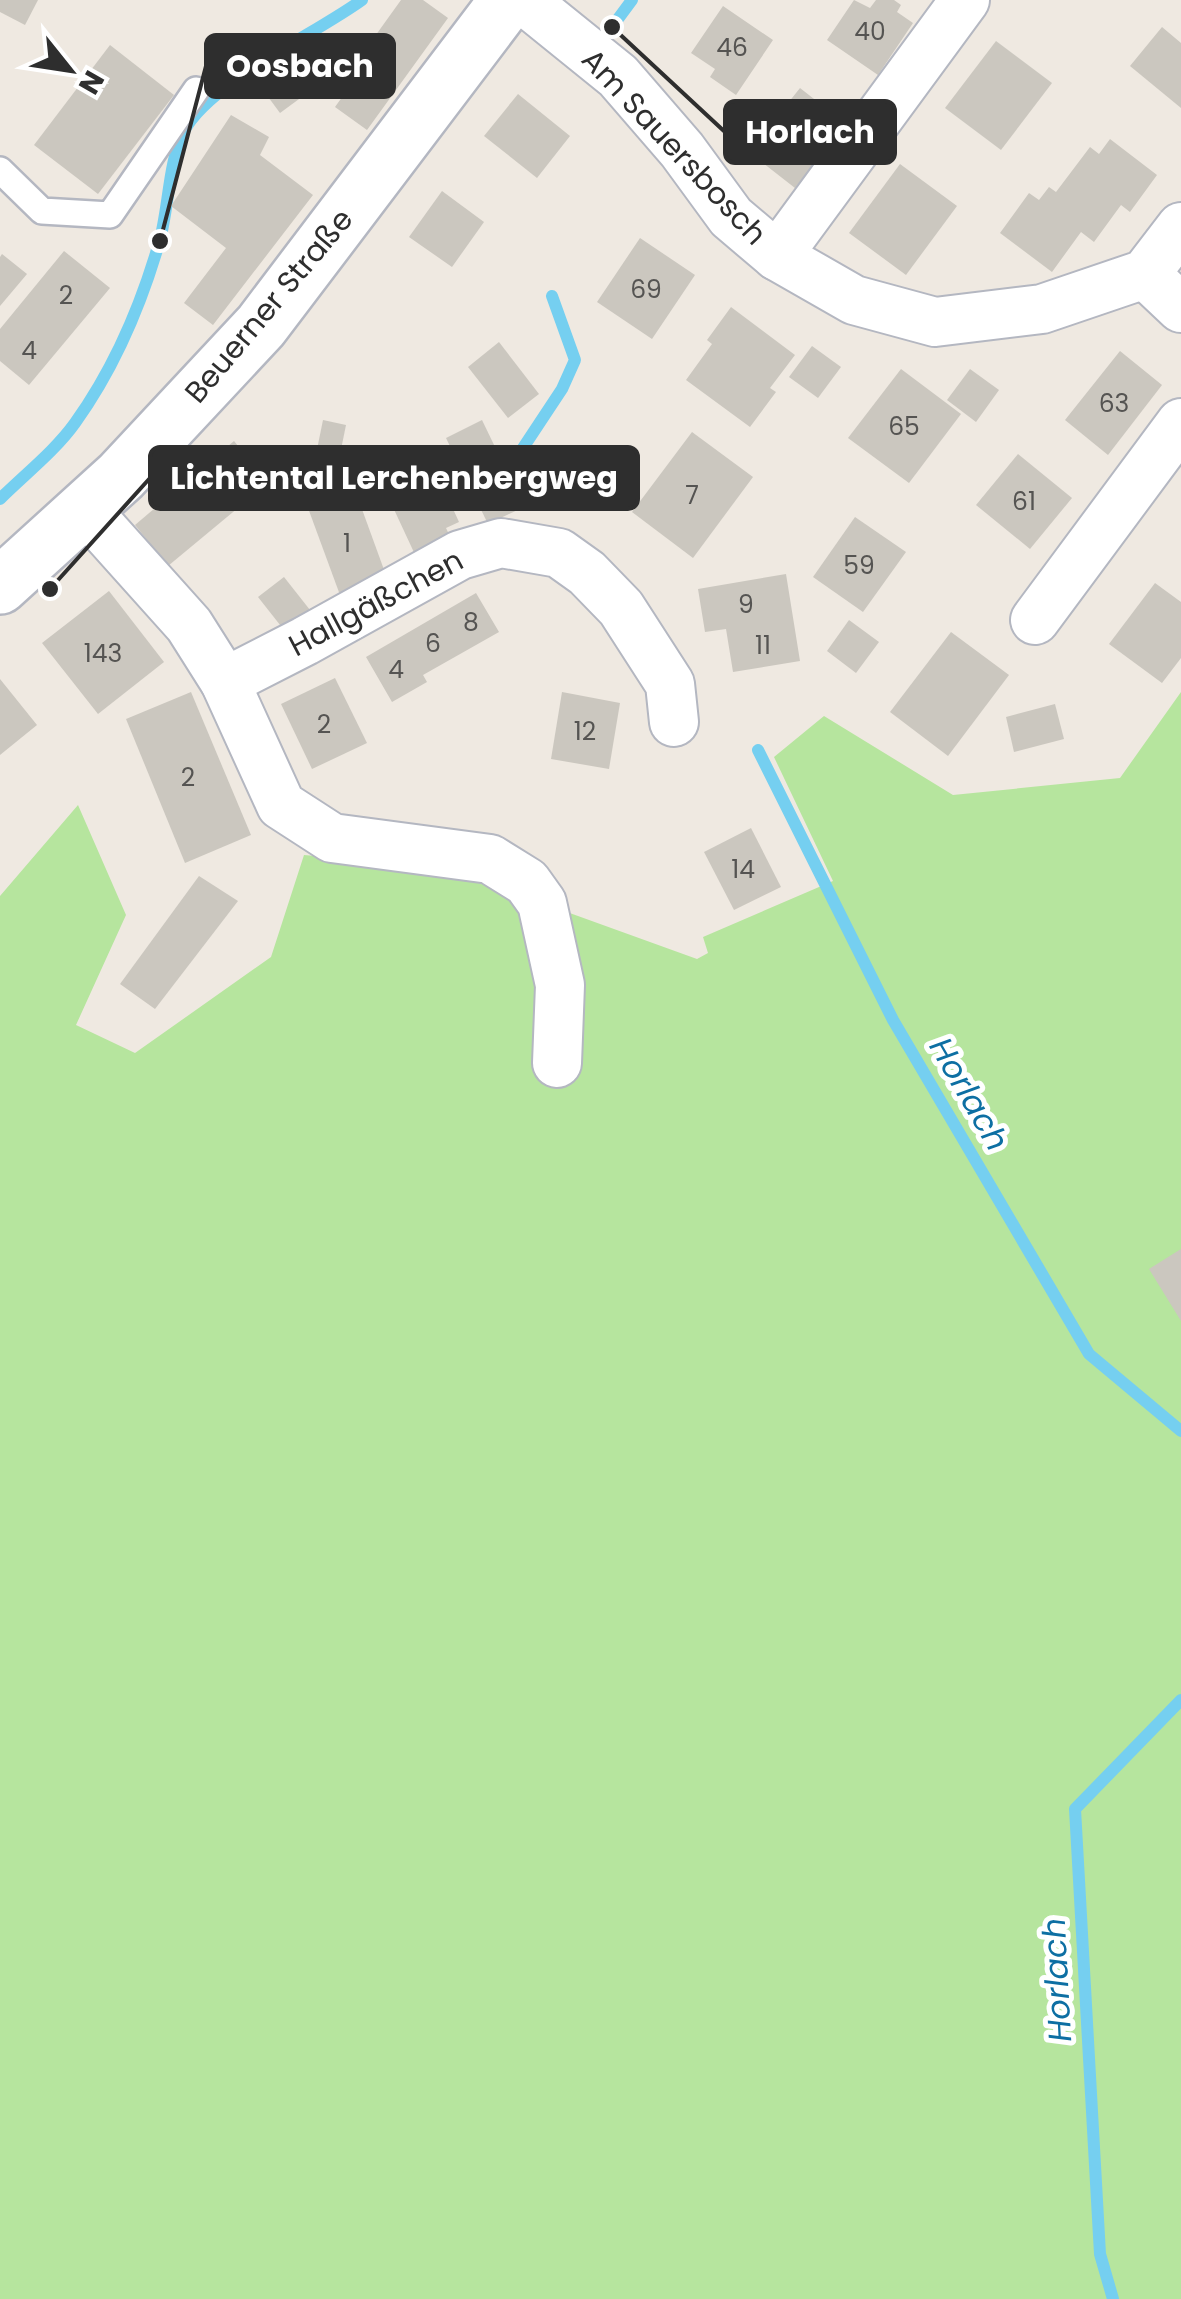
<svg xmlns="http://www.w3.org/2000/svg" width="1181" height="2299" font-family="Poppins,sans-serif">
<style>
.green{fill:#b6e59e}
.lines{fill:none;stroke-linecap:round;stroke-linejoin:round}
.stream{stroke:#75cff0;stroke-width:12}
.building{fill:#cbc7bf}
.service-casing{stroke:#b4b7c1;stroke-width:30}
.minor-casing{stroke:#b4b7c1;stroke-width:52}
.secondary-casing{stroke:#b4b7c1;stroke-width:60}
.service{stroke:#fff;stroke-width:25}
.minor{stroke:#fff;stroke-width:48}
.secondary{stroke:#fff;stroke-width:55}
.labels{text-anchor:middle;stroke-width:10;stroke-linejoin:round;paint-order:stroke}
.number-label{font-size:25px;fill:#555452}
.street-label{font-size:30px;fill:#2e2e2e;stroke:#fff}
.water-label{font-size:32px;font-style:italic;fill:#0d6fa3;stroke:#fff}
.leader{fill:none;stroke:#2e2e2e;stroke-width:4}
.callout-dot{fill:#2e2e2e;stroke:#fff;stroke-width:4}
.callout{fill:#2e2e2e;stroke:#2e2e2e;stroke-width:4}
.callout-label{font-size:32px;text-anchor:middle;font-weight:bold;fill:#fff}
</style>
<rect width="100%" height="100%" fill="#efe9e1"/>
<!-- green -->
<polygon class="green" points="1181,692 1181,2299 0,2299 0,896 78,805 126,915 76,1025 135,1053 271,957 304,855 491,871 542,903 697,959 708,953 703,937 833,881 774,757 824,716 953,795 1120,778"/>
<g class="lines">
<!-- stream -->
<g class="stream">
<polyline points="612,27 632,0"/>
<polyline points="517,457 562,389 575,360 552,296"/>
<path d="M0,499C24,475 55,451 75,423C113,370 141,305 159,243C169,209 168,162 184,131C209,83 317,33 362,0"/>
<polyline points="758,750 893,1020 1089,1354 1181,1431"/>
<polyline points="1113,2299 1100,2254 1075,1809 1181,1700"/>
</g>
</g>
<!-- building -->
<g class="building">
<polygon points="0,0 38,0 25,25 0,12"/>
<polygon points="401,0 423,0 448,18 367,130 335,107 380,44 373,39"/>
<polygon points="854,0 870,8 876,0 894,0 901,5 897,12 913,23 878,75 827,40"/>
<polygon points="723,6 773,40 736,95 710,77 715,69 691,53"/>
<polygon points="1162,27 1181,43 1181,108 1130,66"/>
<polygon points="996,41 1052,83 1001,150 945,108"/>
<polygon points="110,45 174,95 98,194 34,145"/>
<polygon points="312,53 329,77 280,113 263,90"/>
<polygon points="800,88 846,124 795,188 754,156 766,141 761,137"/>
<polygon points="518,94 570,136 537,178 484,136"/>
<polygon points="231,115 269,137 260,155 313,195 213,325 184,303 226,248 171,206"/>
<polygon points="1110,139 1157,175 1130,212 1121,205 1094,242 1081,232 1052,272 1000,233 1029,193 1039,200 1049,187 1056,192 1090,147 1099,154"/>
<polygon points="900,164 957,206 906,275 849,233"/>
<polygon points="442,191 484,222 452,267 409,237"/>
<polygon points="640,238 695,275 652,339 597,302"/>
<polygon points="64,251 110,288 29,385 0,361 0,329"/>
<polygon points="2,254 27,274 0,306 0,257"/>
<polygon points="731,307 795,355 770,388 776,392 750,427 686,380 712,344 707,340"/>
<polygon points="499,342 539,394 508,418 468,367"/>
<polygon points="812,346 841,367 818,398 789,377"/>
<polygon points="1120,351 1162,385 1108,455 1065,420"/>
<polygon points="901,369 961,414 909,483 848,438"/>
<polygon points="970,369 999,390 976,422 947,400"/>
<polygon points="323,420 346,425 336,474 313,469"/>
<polygon points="482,420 524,507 488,524 446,438"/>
<polygon points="692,432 753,477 693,558 632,512"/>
<polygon points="234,441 268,483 168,566 135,525"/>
<polygon points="427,452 459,522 446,528 454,545 418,561 378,475"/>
<polygon points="1018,454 1072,498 1030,549 976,505"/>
<polygon points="355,490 387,578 340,595 308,508"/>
<polygon points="855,517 906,552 863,612 813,577"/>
<polygon points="786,574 800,661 733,672 726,629 705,632 698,589"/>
<polygon points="284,577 310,610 284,630 258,597"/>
<polygon points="1155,583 1181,602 1181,658 1162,683 1109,644"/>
<polygon points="109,591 164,662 98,714 42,643"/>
<polygon points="476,593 499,632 423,675 427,682 392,702 366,657"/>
<polygon points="849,620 879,642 856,673 827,651"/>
<polygon points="951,632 1009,675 948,756 890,712"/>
<polygon points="335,678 367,743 312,769 281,704"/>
<polygon points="0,679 37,725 0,755"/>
<polygon points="191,692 251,835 185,863 126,719"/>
<polygon points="562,692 620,703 609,769 551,759"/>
<polygon points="1055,704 1064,739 1014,752 1006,717"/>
<polygon points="751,828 781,887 734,910 704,852"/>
<polygon points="199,876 238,901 155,1009 120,984"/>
<polygon points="1181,1249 1181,1321 1149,1269"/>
</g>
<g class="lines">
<!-- service casing -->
<g class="service-casing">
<polyline id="service" points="0,170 42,211 110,215 196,90"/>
</g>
<!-- minor casing -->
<g class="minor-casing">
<g id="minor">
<polyline points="524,0 618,76 682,150 731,217 777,256 854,300 935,322 1042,309 1145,274 1181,227"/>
<polyline points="777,256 965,0"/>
<polyline points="1145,274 1181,308"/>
<polyline points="85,509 189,625 225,682 281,805 332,838 490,859 527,882 542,903 560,985 557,1063"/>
<polyline points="1035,620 1181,423"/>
<polyline points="225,682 305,641 460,555 501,543 559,553 587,573 621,608 670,684 674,722"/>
</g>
</g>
<!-- secondary casing -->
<g class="secondary-casing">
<polyline id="secondary" points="0,586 121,476 261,326 508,0"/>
</g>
<!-- service -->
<use href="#service" class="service"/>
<!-- minor -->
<use href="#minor" class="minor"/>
<!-- secondary -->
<use href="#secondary" class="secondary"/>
</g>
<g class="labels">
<!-- number labels -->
<g class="number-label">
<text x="870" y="40">40</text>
<text x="732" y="56">46</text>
<text x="646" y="298">69</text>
<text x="66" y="304">2</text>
<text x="29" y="359">4</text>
<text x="1114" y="412">63</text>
<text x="904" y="435">65</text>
<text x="692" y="504">7</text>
<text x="1024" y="510">61</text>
<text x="347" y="552">1</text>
<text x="859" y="574">59</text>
<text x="746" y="613">9</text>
<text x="471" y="631">8</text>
<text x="433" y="652">6</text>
<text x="763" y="654">11</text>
<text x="103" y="662">143</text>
<text x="396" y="678">4</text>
<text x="324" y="733">2</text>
<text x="585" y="740">12</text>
<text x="188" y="786">2</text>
<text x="743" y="878">14</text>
</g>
<!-- street labels -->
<g class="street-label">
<text transform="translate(674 147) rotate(47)" y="10">Am Sauersbosch</text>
<text transform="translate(269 306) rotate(-50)" y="10">Beuerner Straße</text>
<text transform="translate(376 603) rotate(-28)" y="10">Hallgäßchen</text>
</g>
<!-- water labels -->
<g class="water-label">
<text transform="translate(969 1094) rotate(60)" y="11">Horlach</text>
<text transform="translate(1057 1980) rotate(-93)" y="11">Horlach</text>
</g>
</g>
<!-- callouts -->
<path class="leader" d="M160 241L206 66M612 27L725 132M50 589L150 478"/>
<g class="callout-dot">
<circle cx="160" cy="241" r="10"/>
<circle cx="612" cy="27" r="10"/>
<circle cx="50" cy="589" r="10"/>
</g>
<g class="callout">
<rect x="206" y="35" width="188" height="62" rx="10"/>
<rect x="725" y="101" width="170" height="62" rx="10"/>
<rect x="150" y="447" width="488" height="62" rx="10"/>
</g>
<g class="callout-label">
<text x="300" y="77">Oosbach</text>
<text x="810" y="143">Horlach</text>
<text x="394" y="489">Lichtental Lerchenbergweg</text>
</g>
<!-- north arrow -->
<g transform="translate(70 70) rotate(120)" stroke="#ffffff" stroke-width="8" paint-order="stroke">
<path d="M0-8L18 38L0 25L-18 38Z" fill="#2e2e2e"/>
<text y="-15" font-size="28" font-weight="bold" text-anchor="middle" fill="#2e2e2e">N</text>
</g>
</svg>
